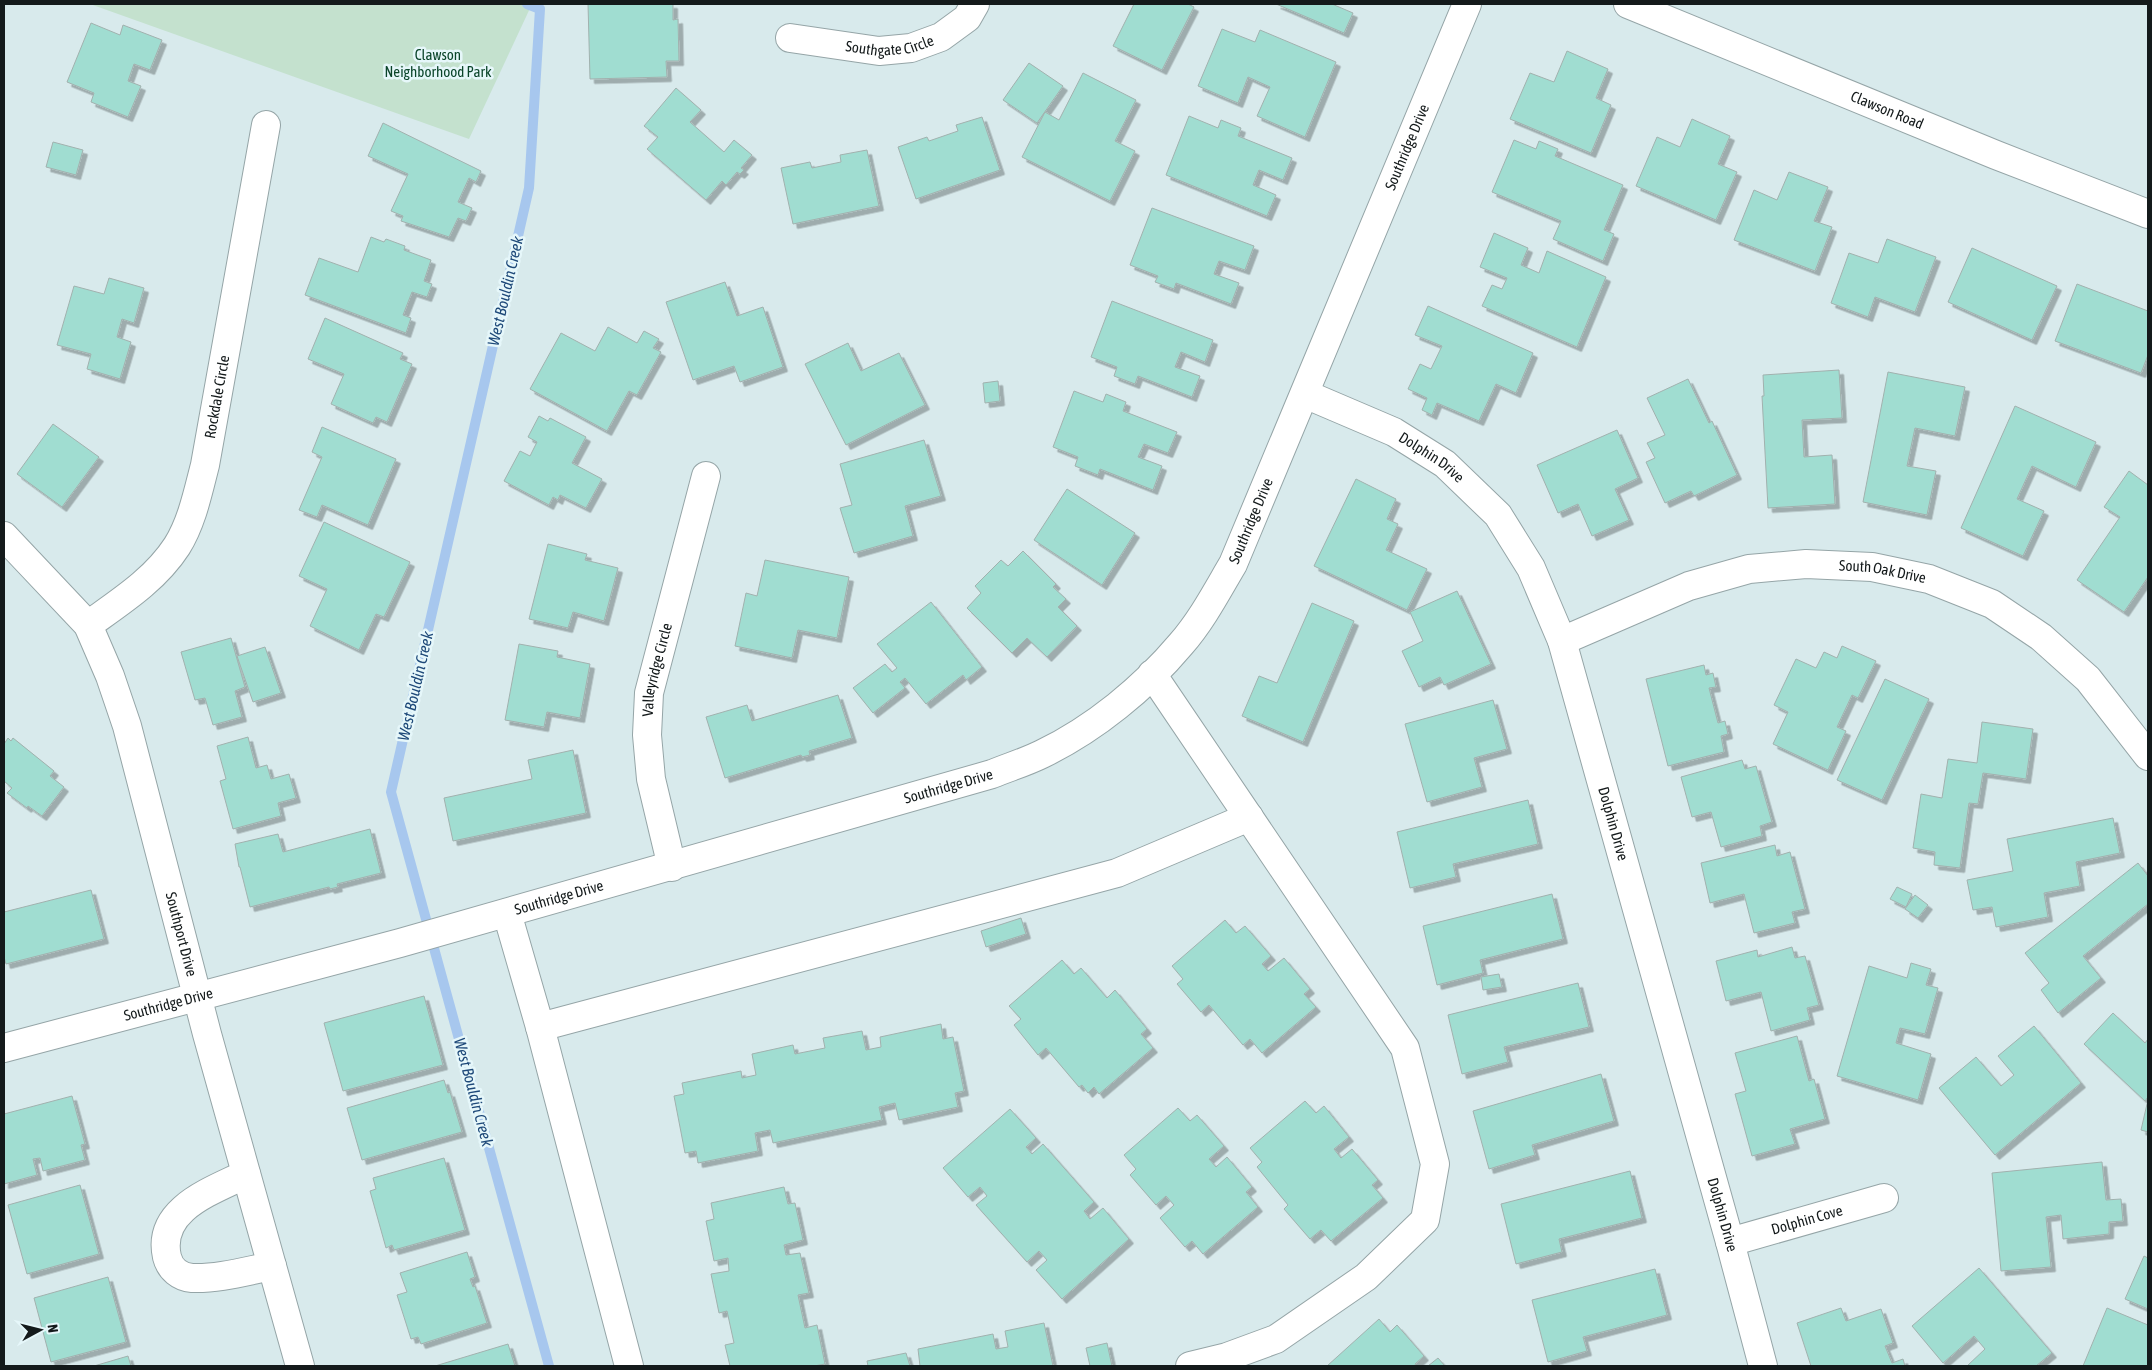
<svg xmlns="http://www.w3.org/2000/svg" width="2152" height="1370" font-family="'Asap Condensed',sans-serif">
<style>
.green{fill:#c4e1ce}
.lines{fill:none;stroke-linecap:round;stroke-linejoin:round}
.stream{stroke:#a7c7ee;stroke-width:10}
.building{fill:#a0ddd1;stroke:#a1b1ae;filter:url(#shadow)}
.minor-casing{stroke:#95a5a7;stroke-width:30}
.minor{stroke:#fff;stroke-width:28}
.labels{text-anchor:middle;stroke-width:5;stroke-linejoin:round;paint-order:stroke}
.street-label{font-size:15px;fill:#141a1b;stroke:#e6f7fa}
.park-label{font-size:15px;fill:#0b452a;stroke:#e6f7fa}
.water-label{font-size:16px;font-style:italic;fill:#1e4979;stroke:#e6f7fa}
</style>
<defs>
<filter id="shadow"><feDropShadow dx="4.5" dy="4.5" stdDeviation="0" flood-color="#0004"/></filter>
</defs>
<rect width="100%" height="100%" fill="#d8eaec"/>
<!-- green -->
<polygon class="green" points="90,4 532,4 469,139"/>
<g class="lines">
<!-- stream -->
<polyline class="stream" points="527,4 540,9 529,188 391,792 549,1366"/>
</g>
<!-- building -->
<g class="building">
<polygon points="588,4 673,4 673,20 678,19 679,61 666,61 667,77 590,79"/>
<polygon points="1134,4 1188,4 1194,7 1162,70 1113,46"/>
<polygon points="1276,4 1332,4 1353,13 1344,33"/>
<polygon points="91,23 120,35 123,25 162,40 150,70 134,64 128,81 141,86 128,117 91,102 94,93 67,82"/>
<polygon points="1222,29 1255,42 1260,30 1336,62 1305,137 1257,116 1270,87 1248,77 1238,103 1198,86"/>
<polygon points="1567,51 1608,69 1596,98 1611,105 1591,153 1510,119 1530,73 1554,82"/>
<polygon points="1029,63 1063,86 1037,123 1003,100"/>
<polygon points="1083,73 1136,100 1115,141 1135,151 1110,201 1022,157 1045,112 1059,120"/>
<polygon points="676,88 701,110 690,122 724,152 734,140 752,155 741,168 744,170 740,174 737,172 726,185 722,181 706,200 647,149 658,137 644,126"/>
<polygon points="1189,116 1218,128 1221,120 1241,128 1238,136 1292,158 1283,180 1259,170 1253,185 1276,195 1267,216 1166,175"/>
<polygon points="982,117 1000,170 916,199 898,147 927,137 929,141 958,131 956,125"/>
<polygon points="1692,119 1730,136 1718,164 1737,172 1716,220 1636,186 1657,137 1680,147"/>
<polygon points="383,123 481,171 476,182 469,178 458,202 472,208 466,221 458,218 449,237 401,221 403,216 391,211 408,174 368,156"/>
<polygon points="1514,140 1536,149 1539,141 1558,149 1555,156 1623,185 1604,230 1614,234 1603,261 1553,239 1561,221 1492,192"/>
<polygon points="53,142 83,150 76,175 46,167"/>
<polygon points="867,150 879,206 793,224 781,168 810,162 812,168 841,162 840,155"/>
<polygon points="1789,172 1828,187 1814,221 1832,227 1815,271 1734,240 1754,190 1777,200"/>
<polygon points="1152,208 1254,246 1245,270 1219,261 1214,274 1239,283 1231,304 1176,283 1174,289 1155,282 1158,276 1130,265"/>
<polygon points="1494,233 1528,248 1521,265 1539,273 1547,251 1606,277 1577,347 1482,306 1492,285 1502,289 1507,278 1480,267"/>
<polygon points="371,237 384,242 386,239 405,246 404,250 431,260 424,281 432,284 427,297 412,292 403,315 411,318 406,333 305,295 319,258 358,272"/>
<polygon points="1887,239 1936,257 1915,312 1875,297 1868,317 1831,303 1849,253 1878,263"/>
<polygon points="1972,248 2057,286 2032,340 1948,302"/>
<polygon points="109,278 144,288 134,323 122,319 117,337 131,342 120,379 87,369 91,354 57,345 74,286 104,294"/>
<polygon points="725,282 737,316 763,307 783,367 740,382 734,366 693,380 666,302"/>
<polygon points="2077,284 2148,311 2148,355 2141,373 2055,341"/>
<polygon points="1112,301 1213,340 1205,362 1181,352 1175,367 1200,376 1192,397 1138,376 1135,384 1114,376 1117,367 1091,357"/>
<polygon points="1428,306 1533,353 1516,393 1496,384 1479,421 1437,403 1432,415 1422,410 1427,398 1408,389 1420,364 1431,369 1442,346 1415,335"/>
<polygon points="325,318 403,353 400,359 412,364 387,422 376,417 373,423 331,404 344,374 308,359"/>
<polygon points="608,327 637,343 644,331 659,339 653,348 661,352 637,395 629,391 607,431 530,389 561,333 595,351"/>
<polygon points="848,343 861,371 899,353 925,405 846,445 805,364"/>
<polygon points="1839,370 1842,418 1802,420 1804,457 1832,455 1835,504 1768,508 1762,396 1764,396 1763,375"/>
<polygon points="1888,372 1965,387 1955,436 1915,428 1907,466 1936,471 1927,515 1863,502"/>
<polygon points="1688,379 1709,423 1712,421 1737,475 1694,496 1691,491 1665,503 1646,462 1655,458 1647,443 1665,435 1647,398"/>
<polygon points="998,381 1000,401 985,403 983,383"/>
<polygon points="1074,391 1103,402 1106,394 1126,402 1123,411 1177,432 1168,453 1144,444 1138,457 1162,466 1153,490 1100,469 1098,475 1075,466 1078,457 1053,447"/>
<polygon points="2015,406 2096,442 2076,487 2032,466 2017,499 2044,511 2023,556 1961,528"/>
<polygon points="539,416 548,421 550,418 586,437 572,463 602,479 586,508 560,495 558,500 553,497 549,505 504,481 520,451 530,456 537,442 528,437"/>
<polygon points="53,424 99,457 62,507 17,474"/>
<polygon points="322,427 396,459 368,525 322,505 317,517 299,510 322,457 312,452"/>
<polygon points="1617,430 1638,478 1615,489 1629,520 1592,536 1578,504 1558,513 1537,465"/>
<polygon points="924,440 941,496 905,506 913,536 854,553 840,508 852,505 840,464"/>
<polygon points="2129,471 2148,485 2148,577 2124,612 2077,580 2120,517 2104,507"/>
<polygon points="1356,479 1396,499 1387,519 1398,524 1386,550 1427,569 1407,610 1314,566"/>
<polygon points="1067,489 1135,533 1102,585 1034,540"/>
<polygon points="324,522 410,562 384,617 376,614 359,650 310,626 327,589 299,576"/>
<polygon points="548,544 587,554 585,560 618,568 604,621 573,612 568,628 529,619"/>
<polygon points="1023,551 1056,584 1053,587 1066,599 1058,607 1077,626 1047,657 1027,638 1012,653 967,608 981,593 975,586 1001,560 1008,566"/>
<polygon points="765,560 849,577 837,638 798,630 792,658 735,646 746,593 757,596"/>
<polygon points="1457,591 1491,664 1444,685 1440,677 1419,687 1402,651 1423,641 1410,612"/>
<polygon points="931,602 982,667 966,680 963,675 926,704 905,678 900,682 905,688 873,713 853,688 885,664 892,672 897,668 877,644"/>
<polygon points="1312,603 1354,621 1303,742 1242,716 1259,676 1277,683"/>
<polygon points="231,638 245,687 235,691 242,717 213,725 205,698 195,700 181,652"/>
<polygon points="519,644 558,651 557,657 590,664 580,718 547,712 544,727 505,720"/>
<polygon points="1842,646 1876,661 1858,698 1852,695 1837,727 1846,731 1828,770 1773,744 1788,712 1774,705 1796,659 1816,668 1824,652 1837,658"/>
<polygon points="265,647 281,693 253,702 237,656"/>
<polygon points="1704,665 1706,675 1713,673 1716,687 1709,688 1718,723 1725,721 1728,734 1721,736 1724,752 1668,766 1646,679"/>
<polygon points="1885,679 1929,699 1882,800 1837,780"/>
<polygon points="838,695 852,738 809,751 810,755 802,757 801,755 725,778 706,717 747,705 752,721"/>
<polygon points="1493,700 1507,749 1474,758 1482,787 1427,802 1405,724"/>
<polygon points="1982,722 2033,729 2026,779 1983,773 1978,804 1969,803 1960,868 1934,865 1935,852 1913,848 1921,794 1942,798 1948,759 1977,763"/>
<polygon points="248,737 256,768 267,765 271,779 289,774 296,798 278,803 281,816 233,829 220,781 226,779 217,746"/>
<polygon points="8,738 11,741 13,738 54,771 50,776 64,787 42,816 28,806 27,808 7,793 12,788 4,781 4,744"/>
<polygon points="573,750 586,813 453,841 444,798 532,779 528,760"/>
<polygon points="1742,760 1745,769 1756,766 1772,822 1760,826 1762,836 1721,847 1711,812 1692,817 1681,777"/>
<polygon points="1528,800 1538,844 1453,864 1456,877 1410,888 1397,832"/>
<polygon points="2113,818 2120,853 2076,862 2080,886 2044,893 2048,917 1996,927 1992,907 1973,910 1967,880 2013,871 2007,839"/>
<polygon points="370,829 381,873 337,884 338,887 330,889 329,887 250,907 240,867 239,867 235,844 278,834 283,852"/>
<polygon points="1775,845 1777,856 1790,852 1805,909 1792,912 1795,923 1754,933 1744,894 1710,903 1701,863"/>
<polygon points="2138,863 2148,876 2148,904 2083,956 2101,978 2058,1013 2041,990 2049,983 2025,953"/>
<polygon points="1897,887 1912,894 1906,907 1890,899"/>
<polygon points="91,890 104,939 6,964 4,957 4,912"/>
<polygon points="1552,894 1563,939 1480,960 1483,973 1437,985 1423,926"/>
<polygon points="1915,895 1928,905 1918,918 1905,909"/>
<polygon points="1021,918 1026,934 986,947 981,931"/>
<polygon points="1225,920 1236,933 1245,926 1271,956 1262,964 1268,971 1284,958 1310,989 1304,994 1316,1007 1262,1053 1250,1039 1243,1045 1209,1005 1201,1012 1177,984 1183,979 1172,966"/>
<polygon points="1792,947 1795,958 1805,956 1819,1005 1807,1008 1810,1020 1771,1031 1761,992 1726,1001 1716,961 1757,950 1758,957"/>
<polygon points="1062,960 1074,974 1081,968 1107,998 1115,990 1147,1029 1141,1034 1153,1048 1099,1094 1094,1087 1088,1093 1082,1085 1079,1087 1046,1048 1038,1055 1014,1025 1021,1019 1009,1006"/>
<polygon points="1911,963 1931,969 1926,985 1938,988 1925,1034 1900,1028 1896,1043 1931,1054 1918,1100 1837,1076 1869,966 1907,978"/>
<polygon points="1499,974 1502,987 1483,990 1481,977"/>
<polygon points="1578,983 1589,1027 1504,1047 1508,1062 1462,1074 1448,1015"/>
<polygon points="424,996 443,1065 343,1091 324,1023"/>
<polygon points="2113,1013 2145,1043 2148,1039 2148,1097 2145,1101 2084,1044"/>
<polygon points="941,1024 943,1039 953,1037 964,1091 955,1093 958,1107 899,1120 895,1103 879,1107 882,1120 877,1121 773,1143 770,1130 755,1133 758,1151 698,1163 696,1151 685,1153 674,1096 684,1094 682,1083 741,1071 742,1078 756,1075 752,1054 793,1045 795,1054 825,1048 823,1038 862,1031 866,1050 881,1047 880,1037"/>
<polygon points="2034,1026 2081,1083 1995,1155 1939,1088 1976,1057 2001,1086 2014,1075 1998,1056"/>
<polygon points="1797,1036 1809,1081 1814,1079 1825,1119 1790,1129 1795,1144 1752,1156 1735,1094 1746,1091 1735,1053"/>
<polygon points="1601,1074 1614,1121 1532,1145 1535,1155 1489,1169 1473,1111"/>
<polygon points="444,1080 448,1093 450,1092 462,1132 362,1160 347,1108"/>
<polygon points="72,1096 85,1144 81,1145 85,1160 43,1171 40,1158 33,1159 37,1175 4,1184 4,1114"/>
<polygon points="1305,1101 1316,1113 1324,1106 1349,1137 1334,1149 1341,1158 1352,1149 1378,1180 1372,1185 1383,1198 1331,1241 1321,1230 1310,1239 1284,1209 1288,1205 1257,1167 1262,1162 1250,1148"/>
<polygon points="2147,1104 2148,1105 2148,1132 2141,1130"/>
<polygon points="1178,1108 1190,1121 1197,1115 1224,1146 1209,1159 1216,1167 1227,1157 1252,1187 1246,1192 1258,1207 1203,1254 1192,1241 1185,1247 1160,1218 1174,1205 1166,1196 1156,1205 1130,1175 1136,1169 1124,1155"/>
<polygon points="1010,1109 1036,1138 1026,1147 1032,1154 1043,1144 1094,1202 1084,1211 1090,1219 1103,1208 1129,1239 1062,1299 1036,1270 1047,1260 1039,1251 1027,1262 976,1205 987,1196 980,1187 968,1197 943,1168"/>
<polygon points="444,1158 465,1230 394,1250 392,1245 386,1248 370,1191 376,1189 373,1178"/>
<polygon points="2102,1162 2106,1200 2121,1199 2123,1221 2109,1222 2109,1234 2063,1239 2061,1215 2046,1217 2051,1267 2001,1271 1992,1173"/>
<polygon points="1630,1171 1642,1218 1559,1239 1562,1252 1516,1264 1501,1204"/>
<polygon points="80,1185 99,1254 27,1274 8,1205"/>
<polygon points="784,1187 788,1204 795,1203 803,1240 784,1245 786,1255 800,1253 809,1293 798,1295 805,1328 817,1325 825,1364 814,1366 730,1366 725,1345 734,1343 727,1311 719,1313 711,1274 729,1271 728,1258 714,1261 706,1221 714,1219 711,1203"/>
<polygon points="467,1252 475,1277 470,1279 473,1287 475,1286 487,1323 421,1344 418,1337 411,1339 397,1295 407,1292 400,1273"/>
<polygon points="2144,1256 2148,1258 2148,1309 2125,1299"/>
<polygon points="1979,1268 2052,1353 2036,1366 1967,1366 1985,1349 1974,1336 1943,1363 1912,1326"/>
<polygon points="1655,1269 1667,1315 1583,1337 1587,1351 1548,1362 1532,1300"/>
<polygon points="108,1277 126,1342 51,1362 34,1298"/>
<polygon points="1841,1308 1846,1321 1881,1309 1893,1343 1885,1346 1892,1363 1903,1359 1905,1366 1811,1366 1797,1323"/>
<polygon points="2107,1308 2148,1325 2148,1366 2083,1366"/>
<polygon points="1379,1319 1390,1332 1397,1325 1424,1356 1415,1364 1416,1366 1327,1366"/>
<polygon points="1044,1323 1053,1366 920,1366 918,1349 993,1334 996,1349 1008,1347 1005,1331"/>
<polygon points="1107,1343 1112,1366 1090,1366 1086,1348"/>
<polygon points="508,1344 515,1366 435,1366"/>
<polygon points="906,1353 910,1366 868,1366 867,1361"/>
<polygon points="128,1356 131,1366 94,1366"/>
<polygon points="1438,1358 1445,1366 1428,1366"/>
</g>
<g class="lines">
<!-- minor casing -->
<g class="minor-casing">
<g id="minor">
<path id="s1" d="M1628,4L1996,155L2148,214"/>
<path id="s2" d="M790,38L879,51L911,48L941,37L967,18L975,4"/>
<path id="s3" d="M1305,394L1394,432L1445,464L1498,515L1531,568L1562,641L1730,1242L1763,1366"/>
<path id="s4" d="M4,536L88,625L110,676L127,726L207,1034L300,1366"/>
<path id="s5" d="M88,625C120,602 155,580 177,546C192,522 198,492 205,465L266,125"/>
<path id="s6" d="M1562,641L1689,586L1749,569L1806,564L1872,567L1929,579L1992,604L2041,637L2088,679L2148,756"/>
<polyline points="1152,674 1405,1048 1435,1164 1425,1220 1366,1277 1276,1339 1227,1357 1190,1366"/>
<path id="s7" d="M672,867L651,779L647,735L649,693L706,476"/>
<polyline points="507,913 540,1027"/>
<path id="s8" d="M4,1048L400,943L992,774C1009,767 1026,762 1042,754C1094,729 1144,688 1181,644C1202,620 1217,591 1233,564L1467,4"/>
<path d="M246,1174C212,1191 156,1209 167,1257C170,1269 180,1277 192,1278C218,1279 246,1271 272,1266"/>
<path id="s9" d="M1730,1242L1884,1198"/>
<polyline points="629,1366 540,1027 1117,873 1249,817"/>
</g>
</g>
<!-- minor -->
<use href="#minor" class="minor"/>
</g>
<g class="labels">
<!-- street labels -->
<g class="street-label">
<text dy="5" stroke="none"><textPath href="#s2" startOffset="101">Southgate Circle</textPath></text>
<text dy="5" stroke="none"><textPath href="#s1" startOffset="280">Clawson Road</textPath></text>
<text dy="5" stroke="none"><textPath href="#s8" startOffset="1805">Southridge Drive</textPath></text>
<text dy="5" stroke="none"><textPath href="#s5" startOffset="275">Rockdale Circle</textPath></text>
<text dy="5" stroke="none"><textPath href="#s3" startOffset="142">Dolphin Drive</textPath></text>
<text dy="5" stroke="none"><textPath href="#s8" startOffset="1400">Southridge Drive</textPath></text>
<text dy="5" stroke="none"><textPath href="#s6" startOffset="335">South Oak Drive</textPath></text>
<text dy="5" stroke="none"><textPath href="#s7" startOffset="201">Valleyridge Circle</textPath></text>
<text dy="5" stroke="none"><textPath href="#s8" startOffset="980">Southridge Drive</textPath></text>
<text dy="5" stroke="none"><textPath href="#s3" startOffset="562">Dolphin Drive</textPath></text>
<text dy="5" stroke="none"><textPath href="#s8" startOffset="575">Southridge Drive</textPath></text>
<text dy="5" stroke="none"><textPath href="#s4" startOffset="446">Southport Drive</textPath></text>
<text dy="5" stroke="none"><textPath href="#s8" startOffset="170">Southridge Drive</textPath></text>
<text dy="5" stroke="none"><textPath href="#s3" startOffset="968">Dolphin Drive</textPath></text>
<text dy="5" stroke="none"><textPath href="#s9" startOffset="80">Dolphin Cove</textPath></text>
</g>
<!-- park labels -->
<g class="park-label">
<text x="438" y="60">Clawson<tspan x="438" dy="17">Neighborhood Park</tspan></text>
</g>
<!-- water labels -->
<g class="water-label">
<text transform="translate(505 291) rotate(-77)" y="6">West Bouldin Creek</text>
<text transform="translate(415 686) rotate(-77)" y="6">West Bouldin Creek</text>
<text transform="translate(474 1092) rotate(75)" y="6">West Bouldin Creek</text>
</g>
</g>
<!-- border -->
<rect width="2152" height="1370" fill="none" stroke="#141a1b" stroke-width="10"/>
<!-- north arrow -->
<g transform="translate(40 1330) rotate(83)" stroke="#e6f7fa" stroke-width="4" paint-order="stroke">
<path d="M0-4L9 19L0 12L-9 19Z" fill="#141a1b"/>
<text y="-8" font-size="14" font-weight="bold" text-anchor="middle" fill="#141a1b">N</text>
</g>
</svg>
